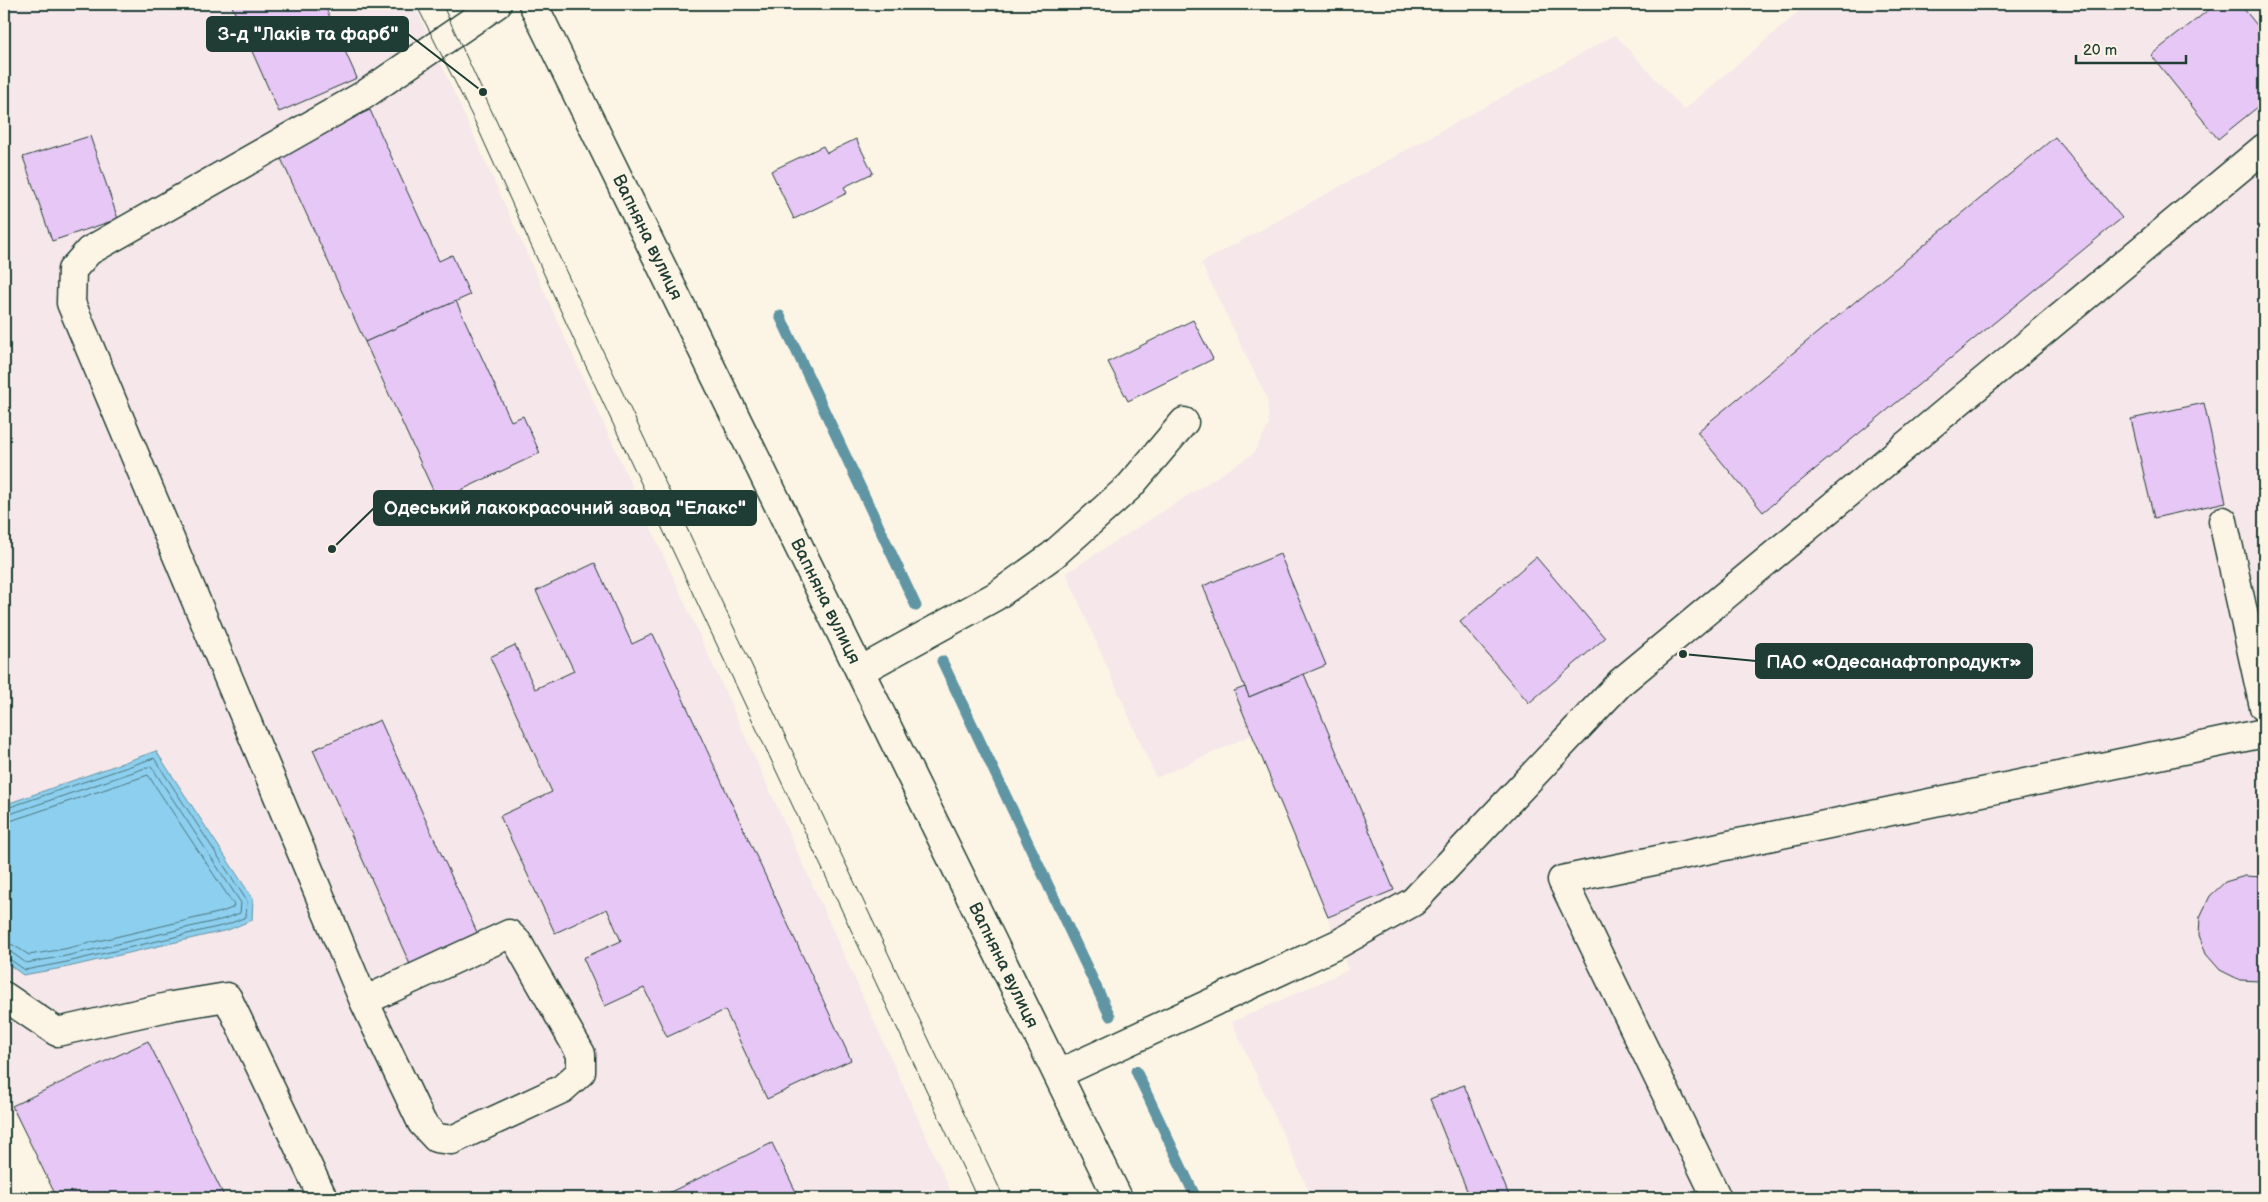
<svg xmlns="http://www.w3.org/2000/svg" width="2268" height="1202" font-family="'Balsamiq Sans',sans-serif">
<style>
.built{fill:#f6e7ea}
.water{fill:#8dcfee;stroke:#6195a4}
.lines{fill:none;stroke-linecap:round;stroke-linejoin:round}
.shore{stroke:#4b777e;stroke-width:1}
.stream{stroke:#6195a4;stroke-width:11}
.building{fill:#e7c7f5;stroke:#1f3d34}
.minor-casing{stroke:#1f3d34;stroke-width:31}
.minor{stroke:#fcf5e5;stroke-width:28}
.tram{stroke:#1f3d34;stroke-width:1}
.labels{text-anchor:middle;stroke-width:4.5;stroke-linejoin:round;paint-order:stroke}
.street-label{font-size:18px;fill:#1f3d34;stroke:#fcf5e5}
.leader{fill:none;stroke:#1f3d34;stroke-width:2}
.callout-dot{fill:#1f3d34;stroke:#fcf5e5;stroke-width:2}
.callout{fill:#1f3d34;stroke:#1f3d34;stroke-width:2}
.callout-label{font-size:19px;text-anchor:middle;font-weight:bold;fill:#fff}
</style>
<rect width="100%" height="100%" fill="#fcf5e5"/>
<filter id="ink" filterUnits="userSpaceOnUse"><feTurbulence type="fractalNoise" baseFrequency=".02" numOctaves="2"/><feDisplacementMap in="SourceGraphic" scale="10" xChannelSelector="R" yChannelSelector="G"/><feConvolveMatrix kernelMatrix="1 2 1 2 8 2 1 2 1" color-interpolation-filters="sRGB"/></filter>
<g filter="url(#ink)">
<!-- built -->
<g class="built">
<polygon points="4,4 414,4 954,1198 58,1198 4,1094"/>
<polygon points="1808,4 2264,4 2264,1198 1312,1198 1232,1022 1348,970 1338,944 1252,735 1156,778 1066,573 1253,454 1269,425 1267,398 1201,263 1615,35 1684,110"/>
</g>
<!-- water -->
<polygon class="water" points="156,751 253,899 252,920 228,930 68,967 23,975 4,961 4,805"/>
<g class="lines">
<!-- shore -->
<g class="shore">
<polyline points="4,809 154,758 247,901 246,917 226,925 67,962 25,970 8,958 4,957"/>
<polyline points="4,816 151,766 241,903 240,913 224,919 66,956 26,963 11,952 4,951"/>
<polyline points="4,823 148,775 234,905 232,908 222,912 64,949 29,955 13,945 4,943"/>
</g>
<!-- stream -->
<g class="stream">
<polyline points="780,316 916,606"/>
<polyline points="942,661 1110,1016"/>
<polyline points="1136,1071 1196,1198"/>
</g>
</g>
<!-- building -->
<g class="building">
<polygon points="231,4 324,4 357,78 279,112"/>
<polygon points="2216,4 2240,4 2264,34 2264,102 2218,139 2151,55"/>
<polygon points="370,110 439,261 452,255 470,295 365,342 278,152"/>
<polygon points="90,136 118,219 52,241 23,157"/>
<polygon points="2055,137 2122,218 1763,512 1697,432"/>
<polygon points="856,139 873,173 844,187 847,193 794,219 771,171 823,146 827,153"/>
<polygon points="456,301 511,421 523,416 540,453 438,501 365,342"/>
<polygon points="1193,320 1213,359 1128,401 1108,362"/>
<polygon points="2204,403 2226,502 2154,518 2131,419"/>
<polygon points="1280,554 1326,665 1249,697 1203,586"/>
<polygon points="1536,557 1605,638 1529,703 1460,622"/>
<polygon points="595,563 632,644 653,634 851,1060 767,1099 725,1010 667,1037 644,988 605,1006 583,958 621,941 607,909 555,933 500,816 552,792 490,657 515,645 535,689 574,671 536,591"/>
<polygon points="1304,674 1394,890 1328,917 1234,691 1245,687 1249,697"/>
<polygon points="380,720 481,941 413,971 313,750"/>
<polygon points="2245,876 2264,877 2264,980 2259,981 2240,980 2220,970 2206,954 2199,935 2200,917 2210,896 2225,882"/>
<polygon points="148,1041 225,1198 57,1198 12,1106"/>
<polygon points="1464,1085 1510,1198 1470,1198 1430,1099"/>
<polygon points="772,1143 798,1196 794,1198 658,1198"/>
</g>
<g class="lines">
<!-- minor casing -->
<g class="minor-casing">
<g id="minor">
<polyline points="533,4 1118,1198"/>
<polyline points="2223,521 2264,707"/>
<polyline points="860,671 996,596 1053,555 1130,486 1184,422"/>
<polyline points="4,996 57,1032 172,1006 227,997 323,1198"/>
<polyline points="364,1001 509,934 518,943 581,1054 581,1072 562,1089 452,1140 436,1138 422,1123 364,1001 71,303 72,270 89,251 364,95 497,4"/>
<polyline points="1058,1074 1338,944 1413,902 1621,682 2264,148"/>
<polyline points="1717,1198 1562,880 2264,733"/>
</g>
</g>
<!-- minor -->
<use href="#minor" class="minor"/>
<!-- tram -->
<g class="tram">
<polyline points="416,4 475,122 583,360 977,1198"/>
<polyline points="442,4 603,351 1004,1198"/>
</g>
</g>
</g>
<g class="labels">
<!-- street labels -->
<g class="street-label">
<text transform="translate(648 237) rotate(64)" y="6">Вапняна вулиця</text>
<text transform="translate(826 601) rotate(64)" y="6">Вапняна вулиця</text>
<text transform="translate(1004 965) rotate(64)" y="6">Вапняна вулиця</text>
</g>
</g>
<!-- callouts -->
<path class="leader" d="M483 92L408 34M332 549L374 508M1683 654L1756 661"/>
<g class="callout-dot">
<circle cx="483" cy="92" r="5"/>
<circle cx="332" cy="549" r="5"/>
<circle cx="1683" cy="654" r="5"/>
</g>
<g class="callout">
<rect x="207" y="17" width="201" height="34" rx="5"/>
<rect x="374" y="491" width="382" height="34" rx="5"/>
<rect x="1756" y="644" width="276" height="34" rx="5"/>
</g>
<g class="callout-label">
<text x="308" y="40">З-д "Лаків та фарб"</text>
<text x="565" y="514">Одеський лакокрасочний завод "Елакс"</text>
<text x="1894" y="668">ПАО «Одесанафтопродукт»</text>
</g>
<!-- margin -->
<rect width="2268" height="1202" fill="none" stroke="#fcf5e5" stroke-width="20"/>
<rect x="10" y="10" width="2248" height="1182" fill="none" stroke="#1f3d34" stroke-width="2" filter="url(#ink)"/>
<!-- scale -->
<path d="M2076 55v8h110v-8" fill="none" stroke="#1f3d34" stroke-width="2.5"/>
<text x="2083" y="55" font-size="15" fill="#1f3d34" stroke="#fcf5e5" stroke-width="4" paint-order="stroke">20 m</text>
</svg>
